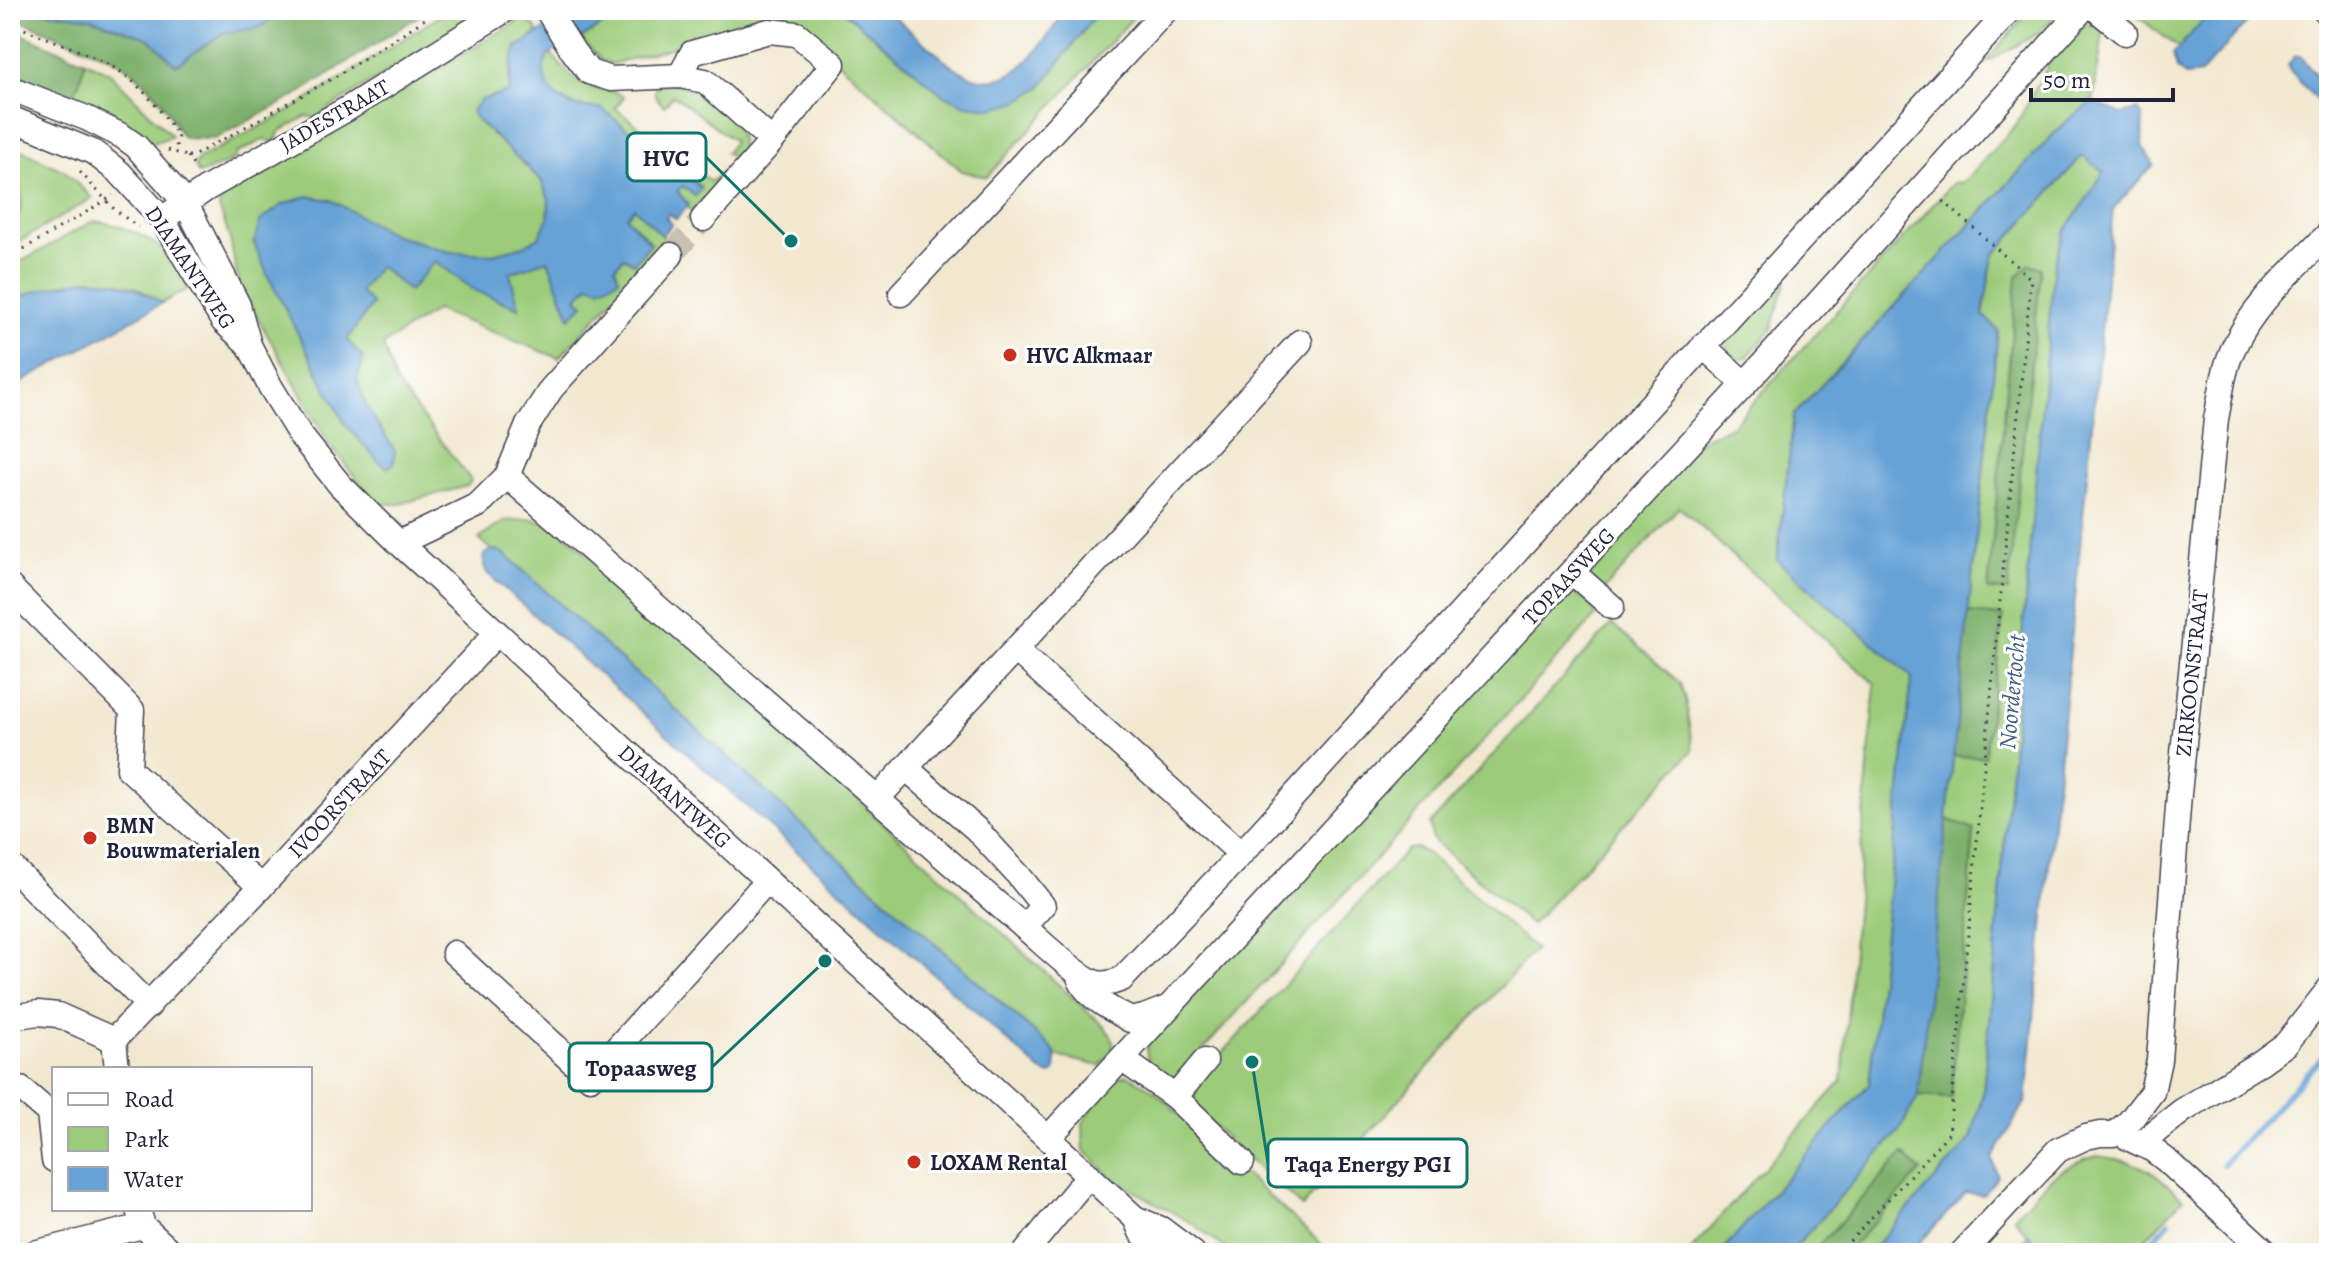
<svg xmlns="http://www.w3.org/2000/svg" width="2339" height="1263" font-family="Alegreya,serif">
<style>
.green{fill:#9ccc7a;stroke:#5f775a;stroke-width:2;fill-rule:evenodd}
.forest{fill:#7db06a;stroke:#506952;stroke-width:2}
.water{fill:#66a2d6;stroke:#446288;stroke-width:2}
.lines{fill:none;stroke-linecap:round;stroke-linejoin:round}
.stream{stroke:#66a2d6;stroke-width:6}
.minor-tunnel{stroke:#c8c0b2;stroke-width:24;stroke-dasharray:24 12;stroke-linecap:butt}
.minor-casing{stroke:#414051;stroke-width:27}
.path{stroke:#414051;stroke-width:3;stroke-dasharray:2 6;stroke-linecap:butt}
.minor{stroke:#fff;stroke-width:24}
.poi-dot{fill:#c8321e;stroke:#fff;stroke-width:3}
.labels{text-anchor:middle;stroke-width:6;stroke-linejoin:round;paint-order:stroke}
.street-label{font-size:22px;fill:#22223b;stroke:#fff}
.poi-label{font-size:22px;font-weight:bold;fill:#22223b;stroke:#fff;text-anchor:start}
.water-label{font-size:24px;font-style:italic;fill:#415c81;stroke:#fff}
.leader{fill:none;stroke:#0f766e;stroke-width:3}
.callout-dot{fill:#0f766e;stroke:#fff;stroke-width:3}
.callout{fill:#fff;stroke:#0f766e;stroke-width:3}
.callout-label{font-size:24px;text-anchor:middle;font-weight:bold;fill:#22223b}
</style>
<rect width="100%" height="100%" fill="#fff"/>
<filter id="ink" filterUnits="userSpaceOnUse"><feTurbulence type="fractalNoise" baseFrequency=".0125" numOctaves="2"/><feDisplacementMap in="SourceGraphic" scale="16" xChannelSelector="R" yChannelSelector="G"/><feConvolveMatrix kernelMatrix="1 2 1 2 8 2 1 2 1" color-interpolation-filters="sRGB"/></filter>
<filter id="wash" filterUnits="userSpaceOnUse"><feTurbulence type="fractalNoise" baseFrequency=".006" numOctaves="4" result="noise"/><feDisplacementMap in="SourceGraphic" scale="32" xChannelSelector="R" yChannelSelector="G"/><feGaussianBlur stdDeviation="1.8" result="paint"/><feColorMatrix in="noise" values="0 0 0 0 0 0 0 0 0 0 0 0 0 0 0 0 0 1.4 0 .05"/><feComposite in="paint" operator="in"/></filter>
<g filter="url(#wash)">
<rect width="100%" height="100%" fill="#f2e8d0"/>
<!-- green -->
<g class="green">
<polygon points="449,10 486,10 314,118 307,116 279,132 277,139 272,142 265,139 237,153 234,160 199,174 195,167 198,159 290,111"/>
<polygon points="626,10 842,10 942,94 1041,87 1099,10 1140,10 987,177 962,171 799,28 765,22 612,64 602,61 581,39"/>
<polygon points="2030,10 2061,10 2039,33 1984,64"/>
<polygon points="2129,10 2212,10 2179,48"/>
<path d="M523,18L534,26L538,32C511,51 510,59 509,92L481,100L478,121L541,180L549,199L548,219L539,237L524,246L493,254L450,252L392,234L331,200L254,243L395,451L367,408L357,380L363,358L346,340L372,305L359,292L379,266L435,261L474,290L519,307L509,273L548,260L570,317L583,304L577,298L590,284L619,278L615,267L624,257L633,263L651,242L626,217L635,207L667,240L559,358L436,310L383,345L396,383L471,480L468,486L399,504H382L372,498L331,447L239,285L230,239L219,207L223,197Z"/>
<polygon points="2084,23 2096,26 2103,33 2093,102 2064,123 1794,415 1777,560 1912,676 1869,1084 1720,1253 1688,1253 1842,1081 1875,684 1679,507 1603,591 1585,574 1700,440 1733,425 1953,183 1964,182 2016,125 2058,47"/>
<path d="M550,52C561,67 575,83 594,88C606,92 614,89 624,97L615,108L711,182L721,172L726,175L692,212L687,207L689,205L676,192L683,186L695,196L701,187L601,108C568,110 527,89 550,52Z"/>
<polygon points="85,61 109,72 172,136 150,144 119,121 70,100 79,83"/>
<polygon points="673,83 695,90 720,107 737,128 742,149 737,160 726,153 734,141 673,95 664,106 655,96 655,86"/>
<polygon points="10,144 66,172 92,198 10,247 10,230 14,228 19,184 10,173"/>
<path d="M2082,156L2105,171L2064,233L2054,265L1983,1093L1971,1139L1869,1253H1846L1920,1171L1903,1154L1812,1253H1790L1900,1130L1918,1096L1951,1098L1974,831L1946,819L1953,756L1985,757L2003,616L1967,613L1998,331L1983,316L1993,256ZM2018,278L2008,591L1989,590L1988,589Z"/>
<path d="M93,221C119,223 150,237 169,255C178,263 184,278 190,288L162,303L136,287L36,291L10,301V268Z"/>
<polygon points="1787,278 1772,329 1746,358 1736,360 1726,349 1728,341"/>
<path d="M533,519L561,530L838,776L868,809L1097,1020C1117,1039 1119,1045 1100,1066L1056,1056L1053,1049L822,843L505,554L498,550H491L479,539L504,521Z"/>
<path d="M1563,589C1577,591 1592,603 1596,616L1173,1083C1157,1072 1142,1065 1148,1043Z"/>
<polygon points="1612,624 1680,683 1685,700 1693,750 1531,925 1436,843 1432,838 1430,824"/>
<polygon points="1416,848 1427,853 1535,949 1302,1207 1198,1112 1193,1095 1201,1077 1408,849"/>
<polygon points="1128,1075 1152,1089 1331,1253 1231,1253 1195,1225 1113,1179 1084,1150 1083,1123 1097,1099 1117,1077"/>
<path d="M2097,1156C2142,1162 2150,1169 2183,1199L2142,1242L2141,1253H2042L2014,1217C2042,1186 2055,1167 2097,1156Z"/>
</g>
<!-- forest -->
<g class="forest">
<polygon points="10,10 33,10 91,18 150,39 176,65 223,33 257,28 264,25 280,10 428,10 292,98 214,139 185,138 180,134 168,111 152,90 133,71 109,57 10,16"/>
<polygon points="10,29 85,61 79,83 70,100 10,76"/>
<path d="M10,173C26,191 23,207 14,228L10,230Z"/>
<polygon points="2030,264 2041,268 2008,591 1988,590 2017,277"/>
<polygon points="1967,613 2003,616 1985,757 1953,756"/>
<polygon points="1946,819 1974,830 1951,1098 1918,1096"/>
<polygon points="1903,1154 1921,1171 1846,1253 1812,1253"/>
</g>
<!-- water -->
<g class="water">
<polygon points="33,10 280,10 264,25 257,28 223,33 176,65 150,39 91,18"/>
<path d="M577,10H626C611,19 597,29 583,37C566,47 543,48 544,72C544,80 548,87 554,94C566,107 584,109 601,108L701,188L695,196L683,186L677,191L689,205L676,219L669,213L666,218L672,224L662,235L634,208L626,217L651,244L634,263L624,257L615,267L619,279L600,288L589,284L577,298L584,304L570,318L548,260L510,273L519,308L474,290L435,261L409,291L379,266L360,292L372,304L347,340L363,358L357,380L367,408L395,451L394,463L388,468L378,461L345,424L267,274L254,243L260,221L282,205L307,196L331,200L392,234L450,252L493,254L524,246L539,237L548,219L549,199L541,180L478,121L471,111L481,100L509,92L512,61L517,47Z"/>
<path d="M842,10H886C900,22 914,34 928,46C953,67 981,94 1015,71C1036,57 1051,30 1066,10H1099L1041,87L1019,101L993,108L966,105L942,94Z"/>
<polygon points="2212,10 2259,10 2200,74 2187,76 2177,69 2173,54"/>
<polygon points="2295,56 2300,56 2329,91 2329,114 2289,70 2288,65"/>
<polygon points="2092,102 2122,114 2138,110 2143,117 2142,146 2154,165 2113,209 2026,1101 1992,1159 1998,1176 1983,1195 1966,1193 1910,1253 1869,1253 1971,1139 1983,1093 2054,265 2064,233 2104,172 2082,156 1993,256 1983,315 1998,330 1918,1096 1900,1130 1790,1253 1720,1253 1869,1084 1912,677 1777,560 1794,415 2064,123"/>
<path d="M87,279C122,281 132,285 162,303L10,389V301L36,291Z"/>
<polygon points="491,550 498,550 505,554 822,843 1053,1049 1056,1058 1055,1072 1050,1075 1041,1071 487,573 484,566 484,555"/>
<polygon points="2029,1234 2042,1253 2011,1253"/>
</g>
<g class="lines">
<!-- stream -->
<g class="stream">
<polyline points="2223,1164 2329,1050"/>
<polyline points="2144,1253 2144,1249 2169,1222"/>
</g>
</g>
</g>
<g filter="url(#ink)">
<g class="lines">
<!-- minor-tunnel -->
<polyline class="minor-tunnel" points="671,255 703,219"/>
<!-- minor casing -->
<g class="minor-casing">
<g id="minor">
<polyline points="547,10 573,51 589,72 611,79 680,76 705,81 772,141 703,219"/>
<polyline points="2097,10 2125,33"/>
<polyline points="2325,10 2329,14"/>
<polyline points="680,76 692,53 769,31 797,34 833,64 772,141"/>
<polyline points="10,88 86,118 122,136 136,146 185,202 238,305 249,345 270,386 300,435 340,485 399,543 1135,1218 1161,1229 1193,1253"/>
<polyline points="10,118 93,152 120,173 162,219 223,321 249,345"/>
<polyline points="162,219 206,189 347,109 505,10"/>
<polyline points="901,294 1166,10"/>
<polyline points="1703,346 1745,384"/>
<path d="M507,476L1024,927C1041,941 1078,978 1097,983C1106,985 1114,982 1122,979L1241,854L2010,10"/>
<polyline points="399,543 478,505 507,476 528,425 551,389 671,255"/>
<polyline points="1572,572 1612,607"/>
<polyline points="10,587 132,710 129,769 261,887"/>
<polyline points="1016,650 1241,854"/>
<polyline points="906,768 976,829 1019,876 1043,906 1024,927"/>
<polyline points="877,799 1300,342"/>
<polyline points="10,865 149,1006"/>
<polyline points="454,953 590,1078 767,881"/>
<path d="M1079,977C1086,998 1112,1009 1130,1020L1144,1017L1167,1008"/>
<polyline points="10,1017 38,1013 58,1015 114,1040"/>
<polyline points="114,1040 261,887 496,634"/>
<polyline points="114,1040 117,1069"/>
<polyline points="1122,1059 1175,1097 1205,1061"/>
<polyline points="21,1089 49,1113 54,1160"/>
<polyline points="1175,1097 1242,1162"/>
<polyline points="1049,1137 1745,384 2082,10"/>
<polyline points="2128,1138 2153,1150 2166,1160 2267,1253"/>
<polyline points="2141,1143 2182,1111 2261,1062 2286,1044 2329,989"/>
<polyline points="138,1209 143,1226 172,1253"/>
<polyline points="1136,1220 1141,1232 1163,1253"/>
<polyline points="34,1253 143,1226"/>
<polyline points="1025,1253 1089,1175"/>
<path d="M1962,1253L2058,1150L2086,1137L2100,1134H2114L2129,1122L2152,1092L2159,1060L2179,794L2216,419C2221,395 2223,369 2234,347C2254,303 2296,268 2329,233"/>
</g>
</g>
<!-- path -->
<g class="path">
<path d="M10,23C42,37 77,48 109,65C138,80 160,109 178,136L175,151"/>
<polyline points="168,150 187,156"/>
<polyline points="188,156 195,155 335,77 439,10"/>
<polyline points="188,156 196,170"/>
<polyline points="80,172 115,210 138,227"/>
<polyline points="10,257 105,201 113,195"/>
<polyline points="1215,1247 1222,1253"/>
<polyline points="1839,1253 1949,1133 2031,279 1942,200"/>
</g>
<!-- minor -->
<use href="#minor" class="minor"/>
</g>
</g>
<!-- markers -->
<g class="poi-dot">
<circle cx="1010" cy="355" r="8"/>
<circle cx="90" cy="838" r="8"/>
<circle cx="914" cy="1162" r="8"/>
</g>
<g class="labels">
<!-- street labels -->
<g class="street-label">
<text transform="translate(334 115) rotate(-30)" y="8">JADESTRAAT</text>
<text transform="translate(191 267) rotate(56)" y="8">DIAMANTWEG</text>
<text transform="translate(1568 576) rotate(-47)" y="8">TOPAASWEG</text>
<text transform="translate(2191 673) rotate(-84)" y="8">ZIRKOONSTRAAT</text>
<text transform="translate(675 796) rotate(42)" y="8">DIAMANTWEG</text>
<text transform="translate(339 803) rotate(-47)" y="8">IVOORSTRAAT</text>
</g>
<!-- poi labels -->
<g class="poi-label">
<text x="1026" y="363">HVC Alkmaar</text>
<text x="106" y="833">BMN<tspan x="106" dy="25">Bouwmaterialen</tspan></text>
<text x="930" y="1170">LOXAM Rental</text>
</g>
<!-- water labels -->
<g class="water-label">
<text transform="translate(2012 692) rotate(-85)" y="8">Noordertocht</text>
</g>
</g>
<!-- callouts -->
<path class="leader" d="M791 241L706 157M825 961L712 1067M1252 1062L1268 1163"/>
<g class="callout-dot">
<circle cx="791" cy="241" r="8"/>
<circle cx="825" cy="961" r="8"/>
<circle cx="1252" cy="1062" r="8"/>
</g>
<g class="callout">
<rect x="627" y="133" width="79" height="48" rx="8"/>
<rect x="569" y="1043" width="143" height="48" rx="8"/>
<rect x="1268" y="1139" width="199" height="48" rx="8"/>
</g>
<g class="callout-label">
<text x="666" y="166">HVC</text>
<text x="641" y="1076">Topaasweg</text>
<text x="1368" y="1172">Taqa Energy PGI</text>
</g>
<!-- margin -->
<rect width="2339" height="1263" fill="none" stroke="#fff" stroke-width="40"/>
<!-- legend -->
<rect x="52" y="1067" width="260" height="144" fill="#ffffff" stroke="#a7a7b1" stroke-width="2"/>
<rect x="68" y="1093" width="40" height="12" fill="#ffffff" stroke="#a7a7b1" stroke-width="2"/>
<text x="124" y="1107" font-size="24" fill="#22223b">Road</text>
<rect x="68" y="1127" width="40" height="24" fill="#9ccc7a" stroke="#a7a7b1" stroke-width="2"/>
<text x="124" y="1147" font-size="24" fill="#22223b">Park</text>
<rect x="68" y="1167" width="40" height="24" fill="#66a2d6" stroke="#a7a7b1" stroke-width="2"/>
<text x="124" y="1187" font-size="24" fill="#22223b">Water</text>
<!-- scale -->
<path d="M2031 88v12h142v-12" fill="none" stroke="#22223b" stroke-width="4"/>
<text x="2043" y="88" font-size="24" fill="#22223b" stroke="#ffffff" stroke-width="6" paint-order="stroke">50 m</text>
</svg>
